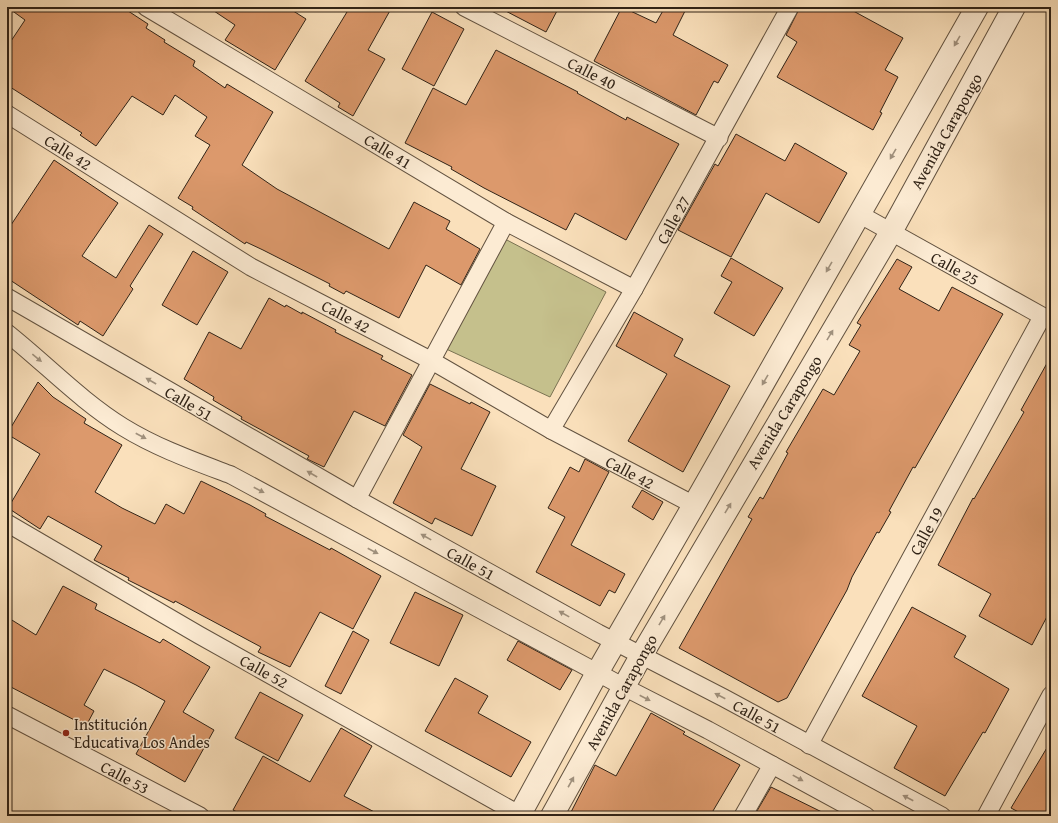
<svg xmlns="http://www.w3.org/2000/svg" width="1058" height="823" font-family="'Gentium Book Plus',serif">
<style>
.green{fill:#c5c08c;stroke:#7a7252}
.building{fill:#dc996c;stroke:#302317}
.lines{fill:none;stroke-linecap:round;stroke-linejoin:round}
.minor-casing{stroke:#625240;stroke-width:19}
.tertiary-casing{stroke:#625240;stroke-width:24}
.minor{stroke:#fcebd3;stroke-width:17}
.tertiary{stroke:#fcebd3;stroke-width:22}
.oneway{fill:#a0917e}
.poi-dot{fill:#8f2418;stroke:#fcebd3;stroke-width:1.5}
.labels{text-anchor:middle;stroke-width:3;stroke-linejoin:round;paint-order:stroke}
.street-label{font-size:16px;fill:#302317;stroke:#fcebd3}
.poi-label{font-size:16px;fill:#302317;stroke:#fcebd3;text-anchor:start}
</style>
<rect width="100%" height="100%" fill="#fae0bb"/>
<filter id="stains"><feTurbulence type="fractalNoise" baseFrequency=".005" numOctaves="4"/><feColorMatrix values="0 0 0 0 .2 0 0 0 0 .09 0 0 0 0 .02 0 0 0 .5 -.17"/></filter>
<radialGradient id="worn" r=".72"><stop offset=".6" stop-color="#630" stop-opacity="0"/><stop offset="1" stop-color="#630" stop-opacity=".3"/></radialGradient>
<!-- green -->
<polygon class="green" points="505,239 606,292 550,397 444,348"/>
<!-- building -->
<g class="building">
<polygon points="7,7 122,7 148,24 146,28 165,40 164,42 195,61 193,66 225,88 227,84 273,112 242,165 277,189 389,249 414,202 450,221 446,229 480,249 461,285 426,265 399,318 346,291 344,294 329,286 330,284 263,250 246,242 245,244 192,209 193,207 178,198 210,145 195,136 207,117 175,95 163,115 132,96 96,146 80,135 82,133 7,85 7,47 25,20"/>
<polygon points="208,7 287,7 306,19 275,70 225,40 235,25"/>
<polygon points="350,7 392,7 368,50 385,59 353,116 338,107 340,103 305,81"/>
<polygon points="498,7 559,7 546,32"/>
<polygon points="622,7 656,23 665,7 687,7 673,35 728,65 718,83 714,81 696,115 594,61"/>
<polygon points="800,7 846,7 903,38 885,70 898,77 880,112 882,113 873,130 777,77 797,42 786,35"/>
<polygon points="432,12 464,29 434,86 402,69"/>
<polygon points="496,50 578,92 577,93 626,120 627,117 679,144 626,240 575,213 566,230 484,188 451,169 452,167 405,143 433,88 466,105"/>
<polygon points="736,134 785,161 795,143 847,173 819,223 766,193 731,257 678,230 715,164 718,166"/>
<polygon points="54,160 118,203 82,256 116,278 149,225 163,234 130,286 133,289 103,336 80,321 78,325 7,278 7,231"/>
<polygon points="193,251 228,272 197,325 162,305"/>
<polygon points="731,258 783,288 754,336 714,313 732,282 721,276"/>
<polygon points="897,259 912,267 899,289 939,311 952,287 1003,314 915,468 913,467 889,511 891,512 879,533 877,532 852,577 847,590 787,698 778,702 679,648 752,519 748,517 760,497 763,499 788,453 786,452 823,389 834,395 860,351 849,345 861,325 857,323"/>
<polygon points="269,298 285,307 286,305 302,314 302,312 336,330 335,332 383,356 381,359 412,375 385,426 354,411 324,467 307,459 309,456 241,419 242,417 213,400 214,397 184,379 209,332 241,349"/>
<polygon points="634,312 683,339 674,356 730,386 683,472 628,441 667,374 616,346"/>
<polygon points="1051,356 1051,609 1032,645 979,616 991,594 938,565 973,498 974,499 1024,412 1021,410"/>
<polygon points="38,382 53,397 86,419 84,423 122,445 95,492 122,508 155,524 166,504 184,514 201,481 250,505 266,514 265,516 330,550 331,548 381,576 353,629 320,612 290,667 258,652 261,647 175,601 174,603 128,580 129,578 94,560 102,546 48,516 40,529 8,508 40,454 7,434"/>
<polygon points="430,384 470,404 471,402 490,412 461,469 496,486 472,536 435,518 432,524 393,503 422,447 403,435"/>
<polygon points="585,459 609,472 571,545 625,574 615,593 609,590 600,606 536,572 565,517 548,508 570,467 579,472"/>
<polygon points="642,490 663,502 653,520 632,507"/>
<polygon points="63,586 97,604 95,609 160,643 163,639 210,667 183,712 214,730 185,782 136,754 165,701 136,685 104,669 84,705 94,711 86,726 7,685 7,617 36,635"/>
<polygon points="415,592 463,615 439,666 390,643"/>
<polygon points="912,607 966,636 954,657 1009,689 985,733 983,732 945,796 894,768 917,726 862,696"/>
<polygon points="353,631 369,640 341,694 325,686"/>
<polygon points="518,641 572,670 560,690 507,660"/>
<polygon points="455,678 488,696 478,713 531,742 511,777 425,731"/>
<polygon points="260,692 303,715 278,761 235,738"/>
<polygon points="651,713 685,732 683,734 740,765 710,816 569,816 595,765 616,776"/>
<polygon points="341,728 372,746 344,796 382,816 245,816 233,810 263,756 310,782"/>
<polygon points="1051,741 1051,816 1026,816 1011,808"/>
<polygon points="771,787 830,816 754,816"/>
</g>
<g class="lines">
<!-- minor casing -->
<g class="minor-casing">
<g id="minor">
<polyline points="146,7 506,222 634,289"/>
<polyline points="464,7 719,138"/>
<polyline points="7,114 251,267 432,361 551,430 694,505"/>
<polyline points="859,214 1051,321"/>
<polyline points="7,297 357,499 598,633 724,698 942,816"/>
<path d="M7,333C46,364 81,401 123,427C157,448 194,461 231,475L624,687L708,730L866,816"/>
<polyline points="551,430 634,289 790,7"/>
<polyline points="357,499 506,222"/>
<polyline points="7,523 199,635 522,816"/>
<polyline points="7,715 200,816"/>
<polyline points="809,745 1042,317"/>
<polyline points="743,816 772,765"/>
<polyline points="986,816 1051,695"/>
</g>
</g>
<!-- tertiary casing -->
<g class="tertiary-casing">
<g id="tertiary">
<polyline points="519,816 597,673 694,505 977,7"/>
<polyline points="552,816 641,656 891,232 1014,7"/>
</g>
</g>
<!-- minor -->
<use href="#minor" class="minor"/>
<!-- tertiary -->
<use href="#tertiary" class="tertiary"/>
</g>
<!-- one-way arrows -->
<defs><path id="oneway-solid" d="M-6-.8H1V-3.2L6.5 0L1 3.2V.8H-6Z"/></defs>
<g class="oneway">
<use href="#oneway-solid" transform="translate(957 41) rotate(120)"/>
<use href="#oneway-solid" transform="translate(893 154) rotate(120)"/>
<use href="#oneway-solid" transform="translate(829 267) rotate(120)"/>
<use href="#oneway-solid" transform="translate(830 335) rotate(-59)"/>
<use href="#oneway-solid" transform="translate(37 358) rotate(39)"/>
<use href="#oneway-solid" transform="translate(765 380) rotate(120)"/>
<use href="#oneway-solid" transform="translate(151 381) rotate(-150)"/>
<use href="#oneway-solid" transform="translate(141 436) rotate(28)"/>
<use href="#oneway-solid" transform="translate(312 474) rotate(-150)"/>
<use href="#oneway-solid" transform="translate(259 490) rotate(28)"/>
<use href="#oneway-solid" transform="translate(728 508) rotate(-59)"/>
<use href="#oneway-solid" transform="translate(426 537) rotate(-151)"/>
<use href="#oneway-solid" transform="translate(373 551) rotate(28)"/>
<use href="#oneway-solid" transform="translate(564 614) rotate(-151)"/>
<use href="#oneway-solid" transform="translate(662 620) rotate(-59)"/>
<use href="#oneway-solid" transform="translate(720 696) rotate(-153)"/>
<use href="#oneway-solid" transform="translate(645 698) rotate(27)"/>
<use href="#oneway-solid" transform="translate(798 778) rotate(29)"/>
<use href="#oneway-solid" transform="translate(571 782) rotate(-61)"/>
<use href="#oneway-solid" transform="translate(908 798) rotate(-152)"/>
</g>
<!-- markers -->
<circle class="poi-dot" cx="66" cy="733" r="4"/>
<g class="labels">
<!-- street labels -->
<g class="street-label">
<text transform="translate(592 73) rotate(27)" y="6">Calle 40</text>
<text transform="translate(946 131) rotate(-61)" y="6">Avenida Carapongo</text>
<text transform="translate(388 151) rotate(31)" y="6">Calle 41</text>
<text transform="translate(68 152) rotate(32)" y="6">Calle 42</text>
<text transform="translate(673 220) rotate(-61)" y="6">Calle 27</text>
<text transform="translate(955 268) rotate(29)" y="6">Calle 25</text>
<text transform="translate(346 316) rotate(28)" y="6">Calle 42</text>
<text transform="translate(189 403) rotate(30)" y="6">Calle 51</text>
<text transform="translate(784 412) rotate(-59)" y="6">Avenida Carapongo</text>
<text transform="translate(630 472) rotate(28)" y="6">Calle 42</text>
<text transform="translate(926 531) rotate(-61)" y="6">Calle 19</text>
<text transform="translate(471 563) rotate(29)" y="6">Calle 51</text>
<text transform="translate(264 671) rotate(29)" y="6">Calle 52</text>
<text transform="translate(621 692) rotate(-61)" y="6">Avenida Carapongo</text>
<text transform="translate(757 716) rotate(29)" y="6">Calle 51</text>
<text transform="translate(125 777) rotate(28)" y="6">Calle 53</text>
</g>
<!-- poi labels -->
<g class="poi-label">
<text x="74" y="730">Institución<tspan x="74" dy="18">Educativa Los Andes</tspan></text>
</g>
</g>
<!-- margin -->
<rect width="1058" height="823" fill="none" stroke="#fae0bb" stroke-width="24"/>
<rect x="8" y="8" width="1042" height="807" fill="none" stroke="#302317" stroke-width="2"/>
<rect x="12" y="12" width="1034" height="799" fill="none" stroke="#302317"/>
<rect width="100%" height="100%" filter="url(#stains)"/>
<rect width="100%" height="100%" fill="url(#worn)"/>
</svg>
